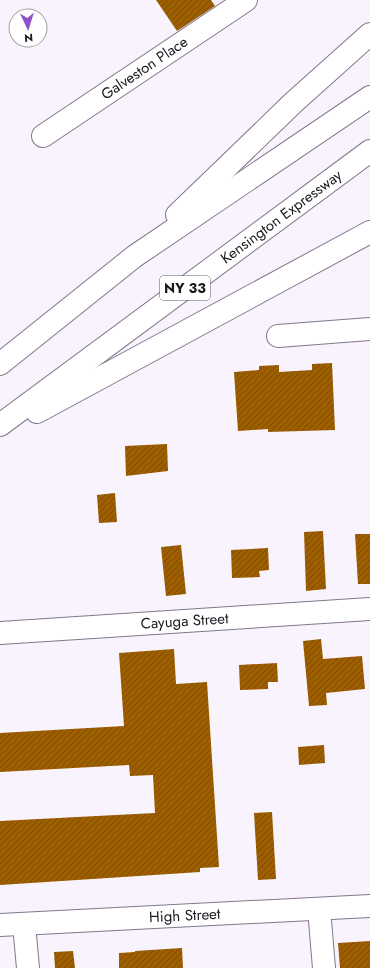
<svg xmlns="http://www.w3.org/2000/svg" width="370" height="968" font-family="Jost,sans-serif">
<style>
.building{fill:url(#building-hatch)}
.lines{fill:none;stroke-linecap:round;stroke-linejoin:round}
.minor-casing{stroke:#83768c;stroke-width:24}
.highway-casing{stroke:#83768c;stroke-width:24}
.minor{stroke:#fff;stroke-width:22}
.highway{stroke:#fff;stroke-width:22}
.labels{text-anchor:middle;stroke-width:3.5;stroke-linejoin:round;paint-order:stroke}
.shield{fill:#fff;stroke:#605d62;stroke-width:1}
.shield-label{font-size:14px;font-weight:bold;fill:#1c171f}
.street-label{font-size:15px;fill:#1c171f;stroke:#fff}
</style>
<defs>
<pattern id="building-hatch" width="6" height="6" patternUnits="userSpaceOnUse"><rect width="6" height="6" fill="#9d5e00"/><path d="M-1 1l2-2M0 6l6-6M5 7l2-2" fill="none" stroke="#7f4d02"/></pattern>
</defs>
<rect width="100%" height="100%" fill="#f9f3fd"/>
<!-- building -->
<g class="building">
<polygon points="156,0 211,0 215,6 177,31"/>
<polygon points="332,363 335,430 268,432 268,429 238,431 234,372 259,370 259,366 279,365 279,372 312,370 312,364"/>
<polygon points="167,444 168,471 126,476 125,446"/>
<polygon points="115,493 117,522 99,523 97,495"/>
<polygon points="323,531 326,589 306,591 304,532"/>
<polygon points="355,534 370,534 370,584 358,584"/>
<polygon points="181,545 186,594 166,596 161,547"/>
<polygon points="268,548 269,570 259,571 260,577 232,578 231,550"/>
<polygon points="321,639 323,659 362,656 365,689 326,693 327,705 309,706 303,641"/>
<polygon points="174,649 176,684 207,682 219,867 200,868 200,872 0,885 0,821 155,813 153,775 130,776 129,765 0,772 0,733 124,726 119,653"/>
<polygon points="277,663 278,682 268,682 268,689 240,690 239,665"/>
<polygon points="324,745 325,763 299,765 298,747"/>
<polygon points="272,812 276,879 258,880 254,813"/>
<polygon points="370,941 370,968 340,968 338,943"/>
<polygon points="182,948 183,968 119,968 119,953 135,952 135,951"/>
<polygon points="73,951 75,968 55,968 54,952"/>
</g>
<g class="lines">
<!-- minor casing -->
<g class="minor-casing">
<g id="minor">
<path id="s1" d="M43,136L246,0"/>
<polyline points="278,336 370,329"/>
<path id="s2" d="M0,633L370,609"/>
<polyline points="319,909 324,968"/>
<polyline points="24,924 28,968"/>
<path id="s3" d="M0,925L370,906"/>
</g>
</g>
<!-- highway casing -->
<g class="highway-casing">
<g id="highway">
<polyline points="177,215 294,102 370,34"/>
<polyline points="0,364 135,256 370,97"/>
<polyline points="37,412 370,232"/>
<path id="s4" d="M0,425L370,151"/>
</g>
</g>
<!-- minor -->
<use href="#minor" class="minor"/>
<!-- highway -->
<use href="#highway" class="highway"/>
</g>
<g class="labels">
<!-- shield labels -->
<rect class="shield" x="160" y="276" width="50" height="24" rx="3"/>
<g class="shield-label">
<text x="185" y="293">NY 33</text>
</g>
<!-- street labels -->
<g class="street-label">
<text dy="5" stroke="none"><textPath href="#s1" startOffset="122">Galveston Place</textPath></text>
<text dy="5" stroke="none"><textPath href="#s4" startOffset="350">Kensington Expressway</textPath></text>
<text dy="5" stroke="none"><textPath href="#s2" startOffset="185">Cayuga Street</textPath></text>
<text dy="5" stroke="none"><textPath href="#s3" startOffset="185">High Street</textPath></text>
</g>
</g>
<!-- north arrow -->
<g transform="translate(28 28) rotate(176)"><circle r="19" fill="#ffffff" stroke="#a4a2a5"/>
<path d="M0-3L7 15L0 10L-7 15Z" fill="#9052c8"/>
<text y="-6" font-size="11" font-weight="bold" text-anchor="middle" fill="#1c171f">N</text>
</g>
</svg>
